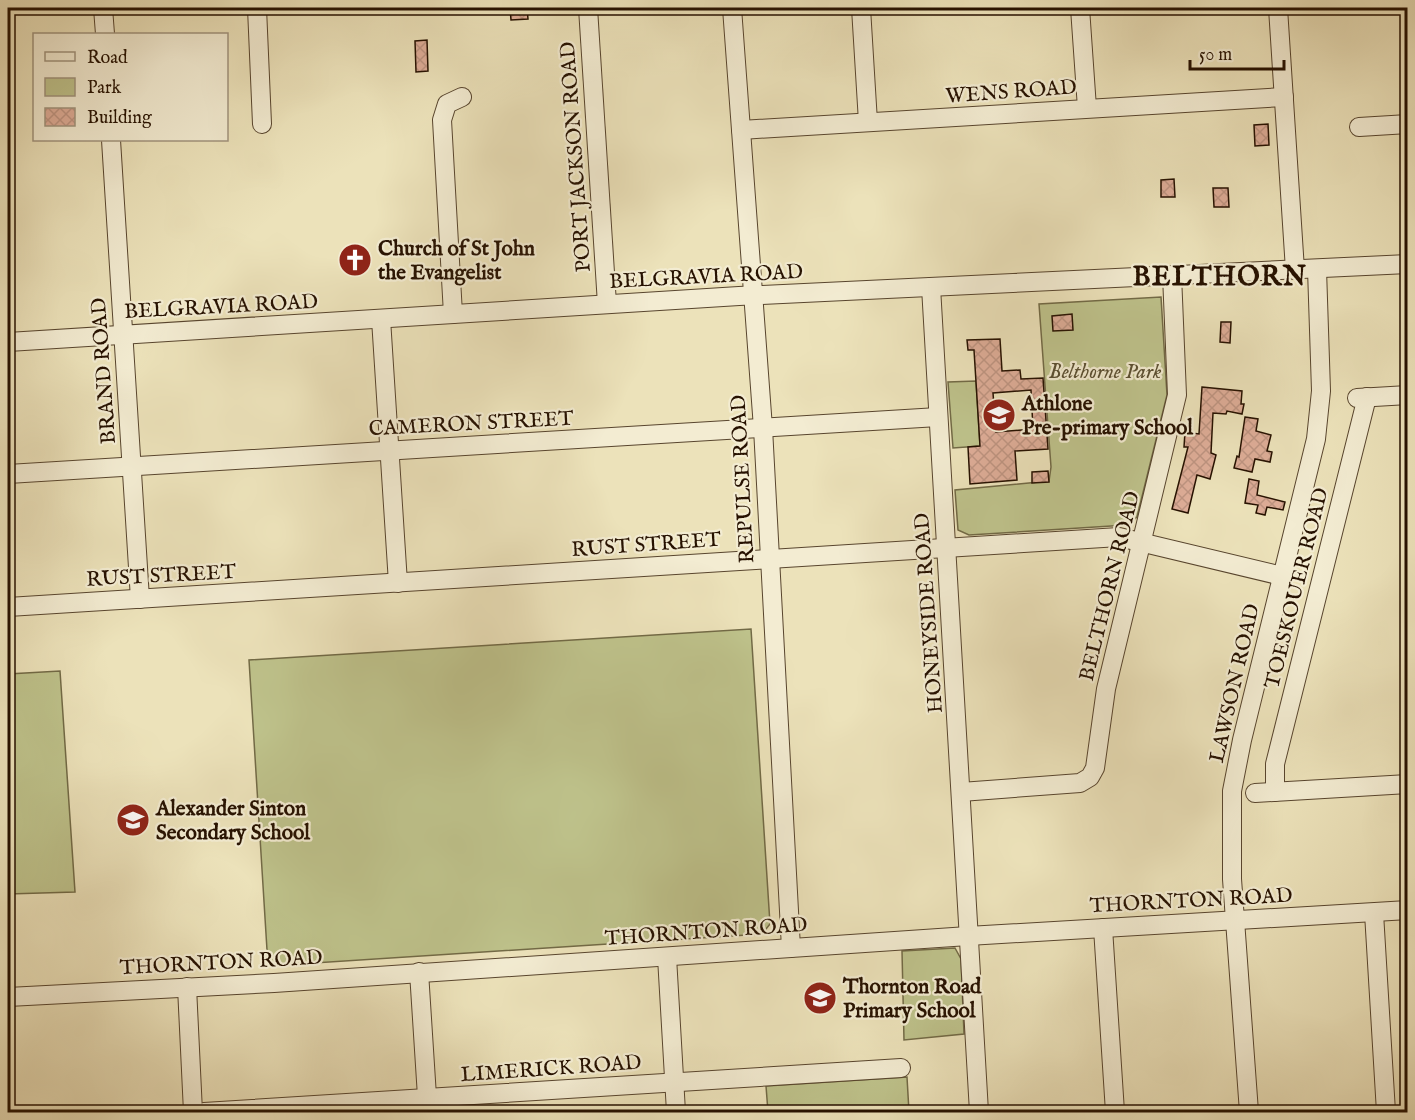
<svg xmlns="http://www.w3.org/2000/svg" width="1415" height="1120" font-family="'IM FELL English',serif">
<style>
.park{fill:#bec28b;stroke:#726a46;stroke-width:1.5}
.building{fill:url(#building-cross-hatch);stroke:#261100;stroke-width:1.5;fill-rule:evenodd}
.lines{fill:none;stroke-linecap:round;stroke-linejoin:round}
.minor-casing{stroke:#58452e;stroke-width:20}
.minor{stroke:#f3ecd2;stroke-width:18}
.labels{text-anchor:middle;stroke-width:4.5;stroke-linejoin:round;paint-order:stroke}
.street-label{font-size:21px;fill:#261100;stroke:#f3ecd2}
.poi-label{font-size:21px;font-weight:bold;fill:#261100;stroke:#f3ecd2;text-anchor:start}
.park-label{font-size:21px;font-style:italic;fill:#5b4f31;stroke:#f3ecd2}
.district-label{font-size:27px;font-weight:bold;letter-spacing:1.5px;fill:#261100;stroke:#f3ecd2}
</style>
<defs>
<pattern id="building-cross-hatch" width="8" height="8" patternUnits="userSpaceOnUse" patternTransform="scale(1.5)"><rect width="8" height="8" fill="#dead98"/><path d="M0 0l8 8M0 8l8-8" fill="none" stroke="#be9481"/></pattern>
</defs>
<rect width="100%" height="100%" fill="#ece2ba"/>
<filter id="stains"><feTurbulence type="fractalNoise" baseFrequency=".00333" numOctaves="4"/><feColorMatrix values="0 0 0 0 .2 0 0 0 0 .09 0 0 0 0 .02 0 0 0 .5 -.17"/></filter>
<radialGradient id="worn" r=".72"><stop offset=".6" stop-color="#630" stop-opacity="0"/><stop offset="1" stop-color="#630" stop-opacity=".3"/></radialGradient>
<!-- park -->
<g class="park">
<polygon points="1161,297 1167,395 1137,517 1127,525 969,535 958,530 955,490 1049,481 1051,467 1039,304"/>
<polygon points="976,381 980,446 953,448 948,382"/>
<polygon points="751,629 770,924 762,934 268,966 249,660"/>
<polygon points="60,671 75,892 8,894 8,674"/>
<polygon points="955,948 961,959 964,1034 904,1040 902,951"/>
<polygon points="907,1077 909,1112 768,1112 766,1086"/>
</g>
<!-- building -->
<g class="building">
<polygon points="510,8 527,8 528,19 511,20"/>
<polygon points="427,40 428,71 416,72 415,41"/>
<polygon points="1268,124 1269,145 1255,146 1254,125"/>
<polygon points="1174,179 1175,197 1161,197 1161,180"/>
<polygon points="1213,188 1228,188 1229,207 1214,207"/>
<polygon points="1072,314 1073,330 1053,331 1052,316"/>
<polygon points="1221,322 1231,322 1230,343 1220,342"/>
<path d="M1000,339L1002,371L1020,370L1021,379L1043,378L1048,449L1015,451L1017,480L970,484L968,447L980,446L974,350H968L967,340ZM1031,390L1033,429L996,432L993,393Z"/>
<polygon points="1202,387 1242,391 1241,404 1244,404 1242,414 1227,411 1226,414 1213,413 1211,453 1216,455 1210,479 1197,475 1188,513 1172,509 1188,447 1184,447 1185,432 1199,434"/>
<polygon points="1245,417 1258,419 1256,431 1271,435 1267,451 1272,452 1270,462 1255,459 1252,472 1234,468 1237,456 1239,457"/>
<polygon points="1048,471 1049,482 1032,483 1032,472"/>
<polygon points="1249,479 1259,481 1257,495 1285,502 1283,510 1267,507 1265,515 1256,513 1258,505 1245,503"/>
</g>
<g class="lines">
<!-- minor casing -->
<g class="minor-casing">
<g id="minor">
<polyline points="103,8 105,34"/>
<polyline points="257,8 262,124"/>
<polyline points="588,8 607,304"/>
<polyline points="732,8 763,428 791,948"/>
<polyline points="861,8 868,122"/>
<polyline points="1080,8 1087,108"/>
<polyline points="1278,8 1295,270"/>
<polyline points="1359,127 1408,124"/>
<polyline points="741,130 1284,97"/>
<polyline points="111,140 140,599"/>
<polyline points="931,287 979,1112"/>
<polyline points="453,314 442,120 447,104 462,97"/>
<polyline points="381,319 398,583"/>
<polyline points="8,342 739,296 1408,264"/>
<polyline points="1357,398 1408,395"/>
<polyline points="8,474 938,417"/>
<polyline points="8,607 1119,537 1282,576"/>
<polyline points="961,792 1080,783 1090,777 1095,768 1106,689 1177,395 1172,275"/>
<polyline points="1275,792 1275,764 1367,397"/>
<polyline points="1255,793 1408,784"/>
<polyline points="1374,913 1386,1112"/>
<polyline points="1103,928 1115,1112"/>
<polyline points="667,957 676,1112"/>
<polyline points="419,972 428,1112"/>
<polyline points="187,987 193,1112"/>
<polyline points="8,997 274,983 968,936 1408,910"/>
<polyline points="204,1112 901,1068"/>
<polyline points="1249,1112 1232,879 1232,791 1242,740 1316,439 1321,391 1317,269"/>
</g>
</g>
<!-- minor -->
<use href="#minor" class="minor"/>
</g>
<!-- icons -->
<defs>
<g id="church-disc" transform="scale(1.725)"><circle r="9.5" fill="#8f2418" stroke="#f3ecd2"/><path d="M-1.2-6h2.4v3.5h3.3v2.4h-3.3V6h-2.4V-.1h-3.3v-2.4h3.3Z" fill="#fff"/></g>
<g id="school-disc" transform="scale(1.725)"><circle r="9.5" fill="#8f2418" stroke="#f3ecd2"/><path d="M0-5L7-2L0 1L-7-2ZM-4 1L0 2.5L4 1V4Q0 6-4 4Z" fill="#fff"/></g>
</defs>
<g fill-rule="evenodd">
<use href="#church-disc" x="355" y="260"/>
<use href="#school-disc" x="999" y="415"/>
<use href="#school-disc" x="133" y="820"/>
<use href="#school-disc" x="820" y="998"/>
</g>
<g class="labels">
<!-- street labels -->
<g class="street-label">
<text transform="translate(1011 91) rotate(-4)" y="7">WENS ROAD</text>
<text transform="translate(575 157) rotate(-94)" y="7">PORT JACKSON ROAD</text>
<text transform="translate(706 276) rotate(-3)" y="7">BELGRAVIA ROAD</text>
<text transform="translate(221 306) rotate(-3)" y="7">BELGRAVIA ROAD</text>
<text transform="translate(103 371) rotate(-94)" y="7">BRAND ROAD</text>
<text transform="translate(471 423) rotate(-3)" y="7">CAMERON STREET</text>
<text transform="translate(742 479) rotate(-93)" y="7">REPULSE ROAD</text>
<text transform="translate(646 544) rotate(-4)" y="7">RUST STREET</text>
<text transform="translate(161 575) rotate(-3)" y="7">RUST STREET</text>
<text transform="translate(1109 586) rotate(-76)" y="7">BELTHORN ROAD</text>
<text transform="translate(1296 588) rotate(-76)" y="7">TOESKOUER ROAD</text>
<text transform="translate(928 613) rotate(-94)" y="7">HONEYSIDE ROAD</text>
<text transform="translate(1234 683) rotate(-77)" y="7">LAWSON ROAD</text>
<text transform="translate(1191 900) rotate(-3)" y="7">THORNTON ROAD</text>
<text transform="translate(706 931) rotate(-4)" y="7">THORNTON ROAD</text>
<text transform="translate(221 962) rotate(-3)" y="7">THORNTON ROAD</text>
<text transform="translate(551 1068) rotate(-4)" y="7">LIMERICK ROAD</text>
</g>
<!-- poi labels -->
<g class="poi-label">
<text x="378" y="255">Church of St John<tspan x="378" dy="24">the Evangelist</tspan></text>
<text x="1022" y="410">Athlone<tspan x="1022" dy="24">Pre-primary School</tspan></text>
<text x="156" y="815">Alexander Sinton<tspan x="156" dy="24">Secondary School</tspan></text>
<text x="843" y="993">Thornton Road<tspan x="843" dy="24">Primary School</tspan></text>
</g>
<!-- park labels -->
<g class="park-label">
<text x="1105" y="378">Belthorne Park</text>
</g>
<!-- district labels -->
<g class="district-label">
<text x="1220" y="285">BELTHORN</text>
</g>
</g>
<!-- margin -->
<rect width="1415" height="1120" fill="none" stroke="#ece2ba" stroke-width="30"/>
<rect x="9" y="9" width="1397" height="1102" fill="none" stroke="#261100" stroke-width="3"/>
<rect x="15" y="15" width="1385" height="1090" fill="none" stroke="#261100" stroke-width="1.5"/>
<!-- legend -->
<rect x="33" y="33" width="195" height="108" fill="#f3ecd2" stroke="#a1947e" stroke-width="1.5"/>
<rect x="45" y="52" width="30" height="9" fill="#f3ecd2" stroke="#a1947e" stroke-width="1.5"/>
<text x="87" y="63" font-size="18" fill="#261100">Road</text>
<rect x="45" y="78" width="30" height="18" fill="#bec28b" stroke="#a1947e" stroke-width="1.5"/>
<text x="87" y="93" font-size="18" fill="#261100">Park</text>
<rect x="45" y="108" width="30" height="18" fill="url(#building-cross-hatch)" stroke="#a1947e" stroke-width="1.5"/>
<text x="87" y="123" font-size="18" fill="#261100">Building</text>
<!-- scale -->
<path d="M1190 60v9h94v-9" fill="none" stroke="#261100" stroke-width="3"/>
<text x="1199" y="60" font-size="18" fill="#261100" stroke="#f3ecd2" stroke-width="4.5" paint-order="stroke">50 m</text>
<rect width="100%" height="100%" filter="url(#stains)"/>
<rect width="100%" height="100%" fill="url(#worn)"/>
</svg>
